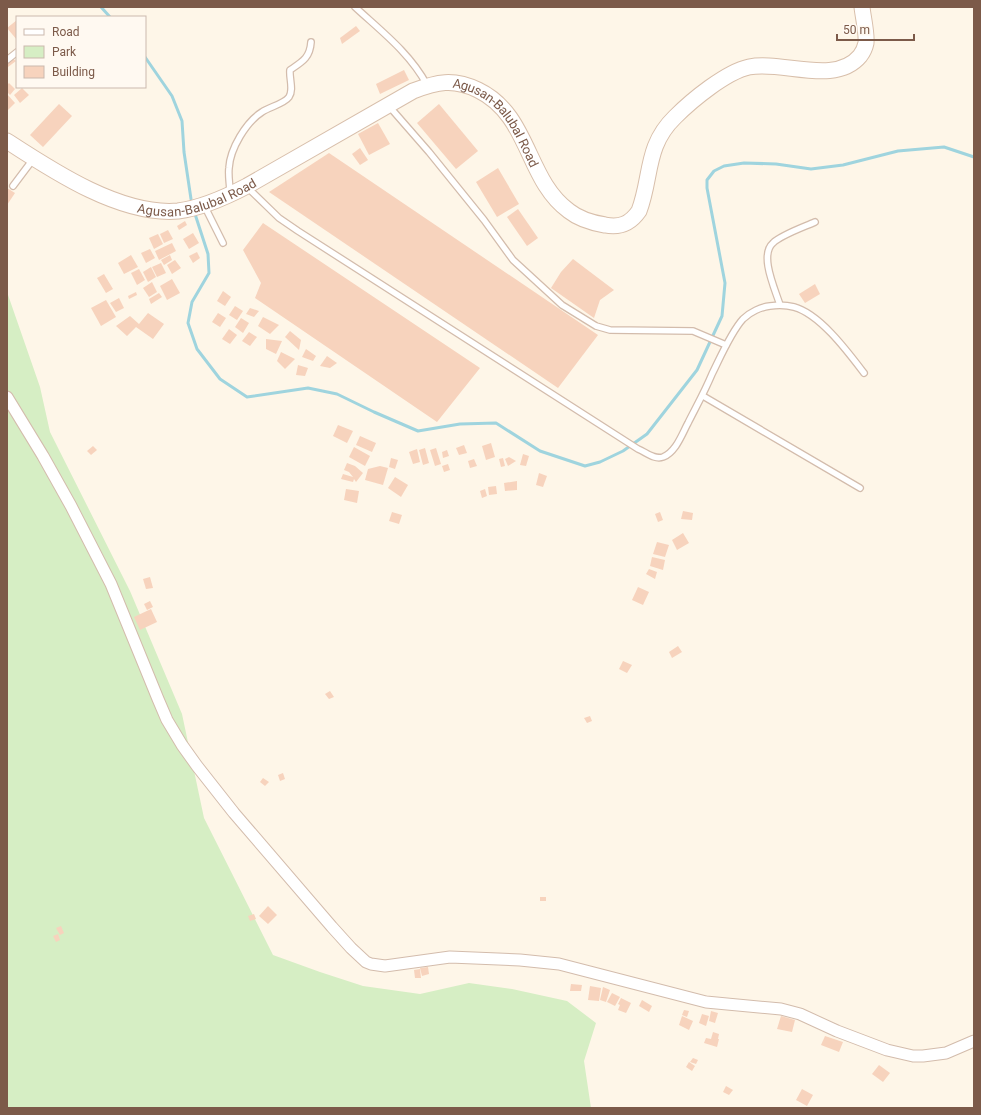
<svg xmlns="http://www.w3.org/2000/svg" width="981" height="1115" font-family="Roboto,sans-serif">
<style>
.green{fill:#d6eec4}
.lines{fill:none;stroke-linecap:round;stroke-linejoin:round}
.stream{stroke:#9fd4de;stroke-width:3}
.building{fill:#f7d3bd}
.lane-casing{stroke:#d3bcac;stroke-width:8}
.street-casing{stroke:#d3bcac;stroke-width:13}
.secondary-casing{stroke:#d8bfab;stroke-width:17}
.lane{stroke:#fff;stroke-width:5.5}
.street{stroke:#fff;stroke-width:11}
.secondary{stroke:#fff;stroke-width:15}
.labels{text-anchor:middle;stroke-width:3;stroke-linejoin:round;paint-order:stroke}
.street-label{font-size:13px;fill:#7c5a49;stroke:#fff9f1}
</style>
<rect width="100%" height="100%" fill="#fef6e8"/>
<!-- green -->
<polygon class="green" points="7,292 40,387 50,432 130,591 182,714 204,818 273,955 320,972 363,986 420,994 469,983 512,989 567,1001 596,1023 584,1061 591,1108 7,1108"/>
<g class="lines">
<!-- stream -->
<g class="stream">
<polyline points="101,7 110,17"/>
<polyline points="145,57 172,96 182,121 184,152 191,199"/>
<polyline points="195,214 208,254 209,273 192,302 188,323 197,349 220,379 247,397 308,388 337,394 374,412 418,431 460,424 496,423 540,451 585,466 600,462 623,451 647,434 697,370 722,316 725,283 707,188 707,180 714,171 724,166 744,163 776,164 811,169 843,165 898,151 944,147 974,157"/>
</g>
</g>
<!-- building -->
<g class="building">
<polygon points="17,20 17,40 7,28"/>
<polygon points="356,26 360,31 342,44 340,38"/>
<polygon points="12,58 16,61 8,67 7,62"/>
<polygon points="404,70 409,80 380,94 376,84"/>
<polygon points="9,83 15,89 10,95 7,92 7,85"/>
<polygon points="22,88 29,95 20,103 14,95"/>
<polygon points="7,94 15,103 7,111"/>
<polygon points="59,104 72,116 43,147 30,135"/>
<polygon points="439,104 478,151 456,169 417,123"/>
<polygon points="378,123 390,144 369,155 358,134"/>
<polygon points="360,148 368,160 360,165 352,154"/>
<polygon points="329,153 598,335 558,388 269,192"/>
<polygon points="498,168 519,204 497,217 476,182"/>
<polygon points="7,188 15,193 7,205"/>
<polygon points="518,209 538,238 527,246 507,217"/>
<polygon points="185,221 187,225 179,230 177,226"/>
<polygon points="263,223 480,368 437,422 255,298 261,283 243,250"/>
<polygon points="168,230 173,239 164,243 160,234"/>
<polygon points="193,233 199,243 189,249 183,239"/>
<polygon points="158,234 163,244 154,249 149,238"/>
<polygon points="172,243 176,251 159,260 155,251"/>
<polygon points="150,249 155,258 146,263 141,253"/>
<polygon points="197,252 200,258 193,263 189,256"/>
<polygon points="131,255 138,267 124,274 118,263"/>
<polygon points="170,255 172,260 164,265 161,260"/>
<polygon points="573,259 614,290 600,300 594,318 551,288 561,272"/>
<polygon points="175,260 181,268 172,274 167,265"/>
<polygon points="161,263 166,273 157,277 152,267"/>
<polygon points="151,267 156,277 148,282 143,272"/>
<polygon points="139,269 145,280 137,285 131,273"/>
<polygon points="104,274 113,289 106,293 97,278"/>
<polygon points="172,279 180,293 167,300 160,286"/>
<polygon points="152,282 157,292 149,297 143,288"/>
<polygon points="815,284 820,294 805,303 799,294"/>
<polygon points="223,291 231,297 225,306 217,301"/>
<polygon points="136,292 137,295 129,299 128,296"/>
<polygon points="159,293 162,297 151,304 149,299"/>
<polygon points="119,298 124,308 116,312 110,303"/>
<polygon points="106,300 116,317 101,326 91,308"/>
<polygon points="235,306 243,311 237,320 229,315"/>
<polygon points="250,308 259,311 254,317 246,314"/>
<polygon points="148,313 164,324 153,339 136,327 127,336 116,326 130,316 139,324"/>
<polygon points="218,313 226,318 220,327 212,322"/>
<polygon points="263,317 279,325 270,334 258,326"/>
<polygon points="241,318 249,323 243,333 235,327"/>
<polygon points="229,329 237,335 230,344 222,339"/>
<polygon points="290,331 301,340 299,350 285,337"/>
<polygon points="249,332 257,337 250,346 242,341"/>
<polygon points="266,339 282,341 276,354 266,349"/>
<polygon points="306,349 316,356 313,361 302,357"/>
<polygon points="281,352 295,359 285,369 277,361"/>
<polygon points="327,356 337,363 330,368 320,366"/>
<polygon points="298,365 308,368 305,376 296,375"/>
<polygon points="338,425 353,431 347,443 333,436"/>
<polygon points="360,436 376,443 372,452 356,445"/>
<polygon points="491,443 495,457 486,460 482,446"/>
<polygon points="464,445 467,453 459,455 456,448"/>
<polygon points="93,446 97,450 91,455 87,451"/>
<polygon points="354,447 370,456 365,466 349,457"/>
<polygon points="425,448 429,463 423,465 419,450"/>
<polygon points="436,448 441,464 435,466 430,450"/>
<polygon points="417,449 420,462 413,464 409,452"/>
<polygon points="447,450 449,456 443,458 442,452"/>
<polygon points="523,454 529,456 526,466 520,465"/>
<polygon points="509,457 516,461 508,466 505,459"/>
<polygon points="391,458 398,460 395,469 389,467"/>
<polygon points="503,458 505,466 501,467 499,459"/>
<polygon points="474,459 477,466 470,468 468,461"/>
<polygon points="347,463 355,466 363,473 356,482 354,479 353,482 341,479 343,474 353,477 349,472 344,470"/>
<polygon points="448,464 450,470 444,472 442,466"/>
<polygon points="380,466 388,468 383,485 365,480 368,469"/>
<polygon points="539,473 547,476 543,487 536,485"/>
<polygon points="395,477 408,485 401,497 388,488"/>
<polygon points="517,481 517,490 505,491 504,483"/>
<polygon points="496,486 497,494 489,495 488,487"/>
<polygon points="346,489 359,491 357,503 344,500"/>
<polygon points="485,489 487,496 482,498 480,491"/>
<polygon points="683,511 693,513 692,520 681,519"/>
<polygon points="392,512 402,515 399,524 389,521"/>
<polygon points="660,512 663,520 658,522 655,514"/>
<polygon points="683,533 689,543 677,550 672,540"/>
<polygon points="657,542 669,545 665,557 653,554"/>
<polygon points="652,557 665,560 663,570 650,566"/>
<polygon points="649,569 657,572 655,579 646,574"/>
<polygon points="150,577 153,588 146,589 143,579"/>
<polygon points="638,587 649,592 643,605 632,600"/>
<polygon points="150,601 153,607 147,610 144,604"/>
<polygon points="151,609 157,622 140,630 134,617"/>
<polygon points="678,646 682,652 672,658 669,652"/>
<polygon points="623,661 632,665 627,673 619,669"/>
<polygon points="330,691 334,697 329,699 325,694"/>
<polygon points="590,716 592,721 587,723 584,718"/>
<polygon points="283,773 285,779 280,781 278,775"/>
<polygon points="263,778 269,782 265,786 260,782"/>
<rect x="540" y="897" width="6" height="4"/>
<polygon points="268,906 277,915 268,924 259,916"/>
<polygon points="254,914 256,919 250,921 248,916"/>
<polygon points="61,926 64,933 60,935 56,928"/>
<polygon points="58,934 60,940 56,942 53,936"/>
<polygon points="428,967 429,974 422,976 420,968"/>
<polygon points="420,969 421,978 415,978 414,970"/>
<polygon points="571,984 582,985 581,991 570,991"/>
<polygon points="590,986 601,988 599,1001 588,1000"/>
<polygon points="603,987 610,990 606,1002 600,1000"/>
<polygon points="612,993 620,997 615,1006 607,1002"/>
<polygon points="621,998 631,1003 626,1013 618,1010 620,1005 618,1004"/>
<polygon points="642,1000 652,1006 649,1012 639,1006"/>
<polygon points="684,1010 689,1011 687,1017 682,1015"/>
<polygon points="711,1011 718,1013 715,1023 709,1021"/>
<polygon points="702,1014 709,1016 706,1026 699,1023"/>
<polygon points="682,1016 693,1021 689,1030 679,1025"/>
<polygon points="781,1016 795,1020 792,1032 777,1029"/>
<polygon points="713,1032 719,1034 718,1039 719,1039 717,1047 704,1043 706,1038 711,1039"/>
<polygon points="825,1036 843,1042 839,1052 821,1045"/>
<polygon points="693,1058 698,1060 696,1064 690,1062"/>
<polygon points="689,1062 695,1066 692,1071 686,1067"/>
<polygon points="879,1065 890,1073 883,1082 872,1074"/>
<polygon points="726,1086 733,1090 729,1095 723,1092"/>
<polygon points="802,1089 813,1095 807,1106 796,1100"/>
</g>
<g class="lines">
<!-- lane casing -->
<g class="lane-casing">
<g id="lane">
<path d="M355,7C381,31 410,53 427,85"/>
<polyline points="7,60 17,52"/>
<polyline points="388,105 429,152 484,220 513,260 562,305 596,326 610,330 693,331 726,345"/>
<polyline points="13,186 34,158"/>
<path d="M247,187L279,218L298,231L638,449C646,452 654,460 663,457C676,452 682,434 688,423C696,407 705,391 712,374C720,358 731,332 743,319C750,312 761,307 770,306C778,305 786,305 794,307C820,314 848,352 864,373"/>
<path d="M230,193C230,185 228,176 229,168C230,149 246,122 262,112C269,107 284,104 289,97C294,90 289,78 290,70C302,62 310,58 311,42"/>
<polyline points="204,205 223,243"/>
<path d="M780,305C775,289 759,255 773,243C781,235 804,227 815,222"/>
<polyline points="703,396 860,488"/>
</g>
</g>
<!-- street casing -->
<g class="street-casing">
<polyline id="street" points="7,397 43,456 71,506 111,584 158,699 167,720 182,745 197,766 234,813 332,927 351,948 366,962 371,964 385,966 450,957 520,960 559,964 706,1002 781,1009 800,1014 837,1031 887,1050 913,1056 923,1056 946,1053 974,1041"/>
</g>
<!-- secondary casing -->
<g class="secondary-casing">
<g id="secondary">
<path id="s1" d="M7,141C53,171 121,216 178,211C202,208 226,197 247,186L413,91C437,82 453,78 478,90C530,115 526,180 569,211C579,219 593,223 605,225C620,228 630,224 639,211C652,177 645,146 675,117C692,100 726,72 749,67C782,60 835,86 860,56C863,52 865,48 866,43C867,33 863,17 862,7"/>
</g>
</g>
<!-- lane -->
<use href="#lane" class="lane"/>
<!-- street -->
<use href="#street" class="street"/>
<!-- secondary -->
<use href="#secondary" class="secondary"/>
</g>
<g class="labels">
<!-- street labels -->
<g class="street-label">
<text dy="5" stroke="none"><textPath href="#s1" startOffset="556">Agusan-Balubal Road</textPath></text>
<text dy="5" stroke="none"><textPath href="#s1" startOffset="209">Agusan-Balubal Road</textPath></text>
</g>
</g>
<!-- border -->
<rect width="981" height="1115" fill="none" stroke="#7c5a49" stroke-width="16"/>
<!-- legend -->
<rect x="16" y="16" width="130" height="72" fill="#fff9f1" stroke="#cbb9ae"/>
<rect x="24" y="29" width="20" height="6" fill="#ffffff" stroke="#cbb9ae"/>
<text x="52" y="36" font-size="12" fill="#7c5a49">Road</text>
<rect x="24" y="46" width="20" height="12" fill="#d6eec4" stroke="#cbb9ae"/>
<text x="52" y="56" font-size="12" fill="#7c5a49">Park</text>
<rect x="24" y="66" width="20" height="12" fill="#f7d3bd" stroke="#cbb9ae"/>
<text x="52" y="76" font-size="12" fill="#7c5a49">Building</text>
<!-- scale -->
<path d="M837 34v6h77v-6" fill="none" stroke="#7c5a49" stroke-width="2"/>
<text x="843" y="34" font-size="12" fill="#7c5a49" stroke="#fff9f1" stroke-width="3" paint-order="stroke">50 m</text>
</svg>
